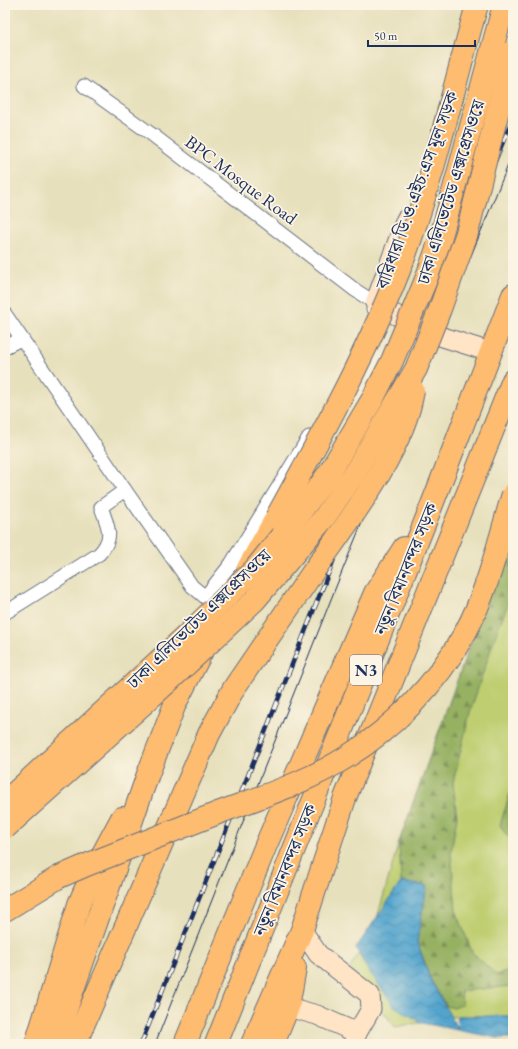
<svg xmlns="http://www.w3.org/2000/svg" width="518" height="1049" font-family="'EB Garamond','Noto Serif Bengali',serif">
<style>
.grass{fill:#bece70;stroke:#6c7e67}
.forest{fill:url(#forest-firs);stroke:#587060}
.water{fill:url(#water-waves);stroke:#366a96}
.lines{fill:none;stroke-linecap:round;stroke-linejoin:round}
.street-casing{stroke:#626d7f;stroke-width:15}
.secondary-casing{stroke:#626d7f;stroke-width:21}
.highway-casing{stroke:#626d7f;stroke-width:24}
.street{stroke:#fff;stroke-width:13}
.secondary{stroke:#ffe4c6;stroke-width:19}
.highway{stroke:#febc70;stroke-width:22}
.tram{stroke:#1b2f5e;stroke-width:1}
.rail-casing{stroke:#1b2f5e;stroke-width:4.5}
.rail{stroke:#fcf5e5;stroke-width:3;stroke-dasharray:9;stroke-linecap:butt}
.highway-bridge-casing{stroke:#626d7f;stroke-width:24;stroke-linecap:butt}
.highway-bridge{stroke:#febc70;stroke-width:22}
.labels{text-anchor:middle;stroke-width:3.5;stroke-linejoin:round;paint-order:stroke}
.shield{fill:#fcf5e5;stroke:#5e6a86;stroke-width:1}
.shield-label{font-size:17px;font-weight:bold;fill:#1b2f5e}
.street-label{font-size:18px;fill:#1b2f5e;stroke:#fcf5e5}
</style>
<defs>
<pattern id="forest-firs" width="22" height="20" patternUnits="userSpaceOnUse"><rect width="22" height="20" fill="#96b162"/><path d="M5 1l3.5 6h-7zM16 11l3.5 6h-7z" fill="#7a9054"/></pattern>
<pattern id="water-waves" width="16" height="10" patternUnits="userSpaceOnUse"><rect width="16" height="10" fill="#52a4cd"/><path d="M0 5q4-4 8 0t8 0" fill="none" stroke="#4386aa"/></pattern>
</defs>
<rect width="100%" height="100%" fill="#fcf5e5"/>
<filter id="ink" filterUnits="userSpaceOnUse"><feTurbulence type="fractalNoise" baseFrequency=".025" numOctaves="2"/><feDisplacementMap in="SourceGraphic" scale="8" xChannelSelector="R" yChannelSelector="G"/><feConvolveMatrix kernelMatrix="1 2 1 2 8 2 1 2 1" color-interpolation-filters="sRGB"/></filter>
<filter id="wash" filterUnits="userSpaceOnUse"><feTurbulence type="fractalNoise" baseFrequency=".012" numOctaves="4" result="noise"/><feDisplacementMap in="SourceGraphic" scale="16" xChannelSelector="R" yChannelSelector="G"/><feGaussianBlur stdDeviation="0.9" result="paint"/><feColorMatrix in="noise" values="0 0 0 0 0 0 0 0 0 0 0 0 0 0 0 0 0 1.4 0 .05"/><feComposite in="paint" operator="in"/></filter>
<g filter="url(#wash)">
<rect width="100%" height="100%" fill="#e7e0bc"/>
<!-- grass -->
<polygon class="grass" points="513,526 513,1016 458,1016 395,1027 350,968 375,925 399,842"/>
<!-- forest -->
<g class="forest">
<polygon points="504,551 513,555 513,592 497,631 470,712 453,783 457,817 451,852 456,910 472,952 496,975 513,970 513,986 461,991 462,1005 454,1008 446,1006 431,980 417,941 426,886 401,882 399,842"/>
<polygon points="513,784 513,841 507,836 500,825"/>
</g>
<!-- water -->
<polygon class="water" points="401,882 427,886 417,941 429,977 457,1028 458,1016 513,1016 513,1038 497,1038 422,1023 394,1006 366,967 356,948"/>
</g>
<g filter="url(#ink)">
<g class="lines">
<!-- street casing -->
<g class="street-casing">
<g id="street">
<polyline points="84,86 154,136 355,290 375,303 373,309"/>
<polyline points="5,314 125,490 192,586 205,597 231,564 309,437"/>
<polyline points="5,347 21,339"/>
<path d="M5,613L99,554C115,537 108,527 101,507L125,490"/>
</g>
</g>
<!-- secondary casing -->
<g class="secondary-casing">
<g id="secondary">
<polyline points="406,219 375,303 424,331 490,352"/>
<polyline points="302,930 318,954 370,995 371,1009 357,1033 353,1044"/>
<polyline points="288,1007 317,1015 357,1033"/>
</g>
</g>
<!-- highway casing -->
<g class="highway-casing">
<g id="highway">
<polyline points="248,568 276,518"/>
<polyline points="5,910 59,877"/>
<polyline points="36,1044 79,904 92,874 122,818"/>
<polyline points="54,1044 148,774 175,704 201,653"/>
<polyline points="75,1044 209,734 234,688 315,569"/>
<polyline points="185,1044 266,845 375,593 404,548"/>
<polyline points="216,1044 433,502 513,295"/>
<polyline points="252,1044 302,930 345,798 513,380"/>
<polyline points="273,1044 288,1007 295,968"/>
</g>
</g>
<!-- street -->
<use href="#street" class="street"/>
<!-- secondary -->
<use href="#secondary" class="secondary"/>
<!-- highway -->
<use href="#highway" class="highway"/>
<!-- tram -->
<polyline class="tram" points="155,1044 343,569 513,153"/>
<!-- rail casing -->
<g class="rail-casing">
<path id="rail" d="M141,1044C265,735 385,425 513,118"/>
</g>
<!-- rail -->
<use href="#rail" class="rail"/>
<!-- highway-bridge casing -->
<g class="highway-bridge-casing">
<g id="highway-bridge">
<path d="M276,518C323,433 371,346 405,255C435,173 453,88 477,5"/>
<path d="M315,569C349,521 405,448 413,390"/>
<polyline points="5,802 189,633 255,569 299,514 329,473 372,400 392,361 425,282 440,240 504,5"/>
<polyline points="5,828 171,679 255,600 324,518 354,474 416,369 440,309 467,233 513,51"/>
<path d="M59,877L89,864C132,847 175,830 218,813C260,797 306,783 345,758C395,727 436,684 465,633C488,591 499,540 513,494"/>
</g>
</g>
<!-- highway-bridge -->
<use href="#highway-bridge" class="highway-bridge"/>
</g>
</g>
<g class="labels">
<!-- shield labels -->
<rect class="shield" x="350" y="655" width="32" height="30" rx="3"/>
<g class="shield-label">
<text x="366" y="676">N3</text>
</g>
<!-- street labels -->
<g class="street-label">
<text transform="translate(241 180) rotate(37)" y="6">BPC Mosque Road</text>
<text transform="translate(417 190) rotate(-70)" y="6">বারিধারা ডি.ও.এইচ.এস মূল সড়ক</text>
<text transform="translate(451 192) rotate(-73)" y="6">ঢাকা এলিভেটেড এক্সপ্রেসওয়ে</text>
<text transform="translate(406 569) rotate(-68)" y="6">নতুন বিমানবন্দর সড়ক</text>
<text transform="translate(199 619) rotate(-44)" y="6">ঢাকা এলিভেটেড এক্সপ্রেসওয়ে</text>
<text transform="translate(285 870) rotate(-68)" y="6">নতুন বিমানবন্দর সড়ক</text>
</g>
</g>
<!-- margin -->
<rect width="518" height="1049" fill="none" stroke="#fcf5e5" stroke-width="20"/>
<!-- scale -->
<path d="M368 40v6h107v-6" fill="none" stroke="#1b2f5e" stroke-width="2"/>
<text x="374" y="40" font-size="12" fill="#1b2f5e" stroke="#fcf5e5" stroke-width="3" paint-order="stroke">50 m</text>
</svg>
